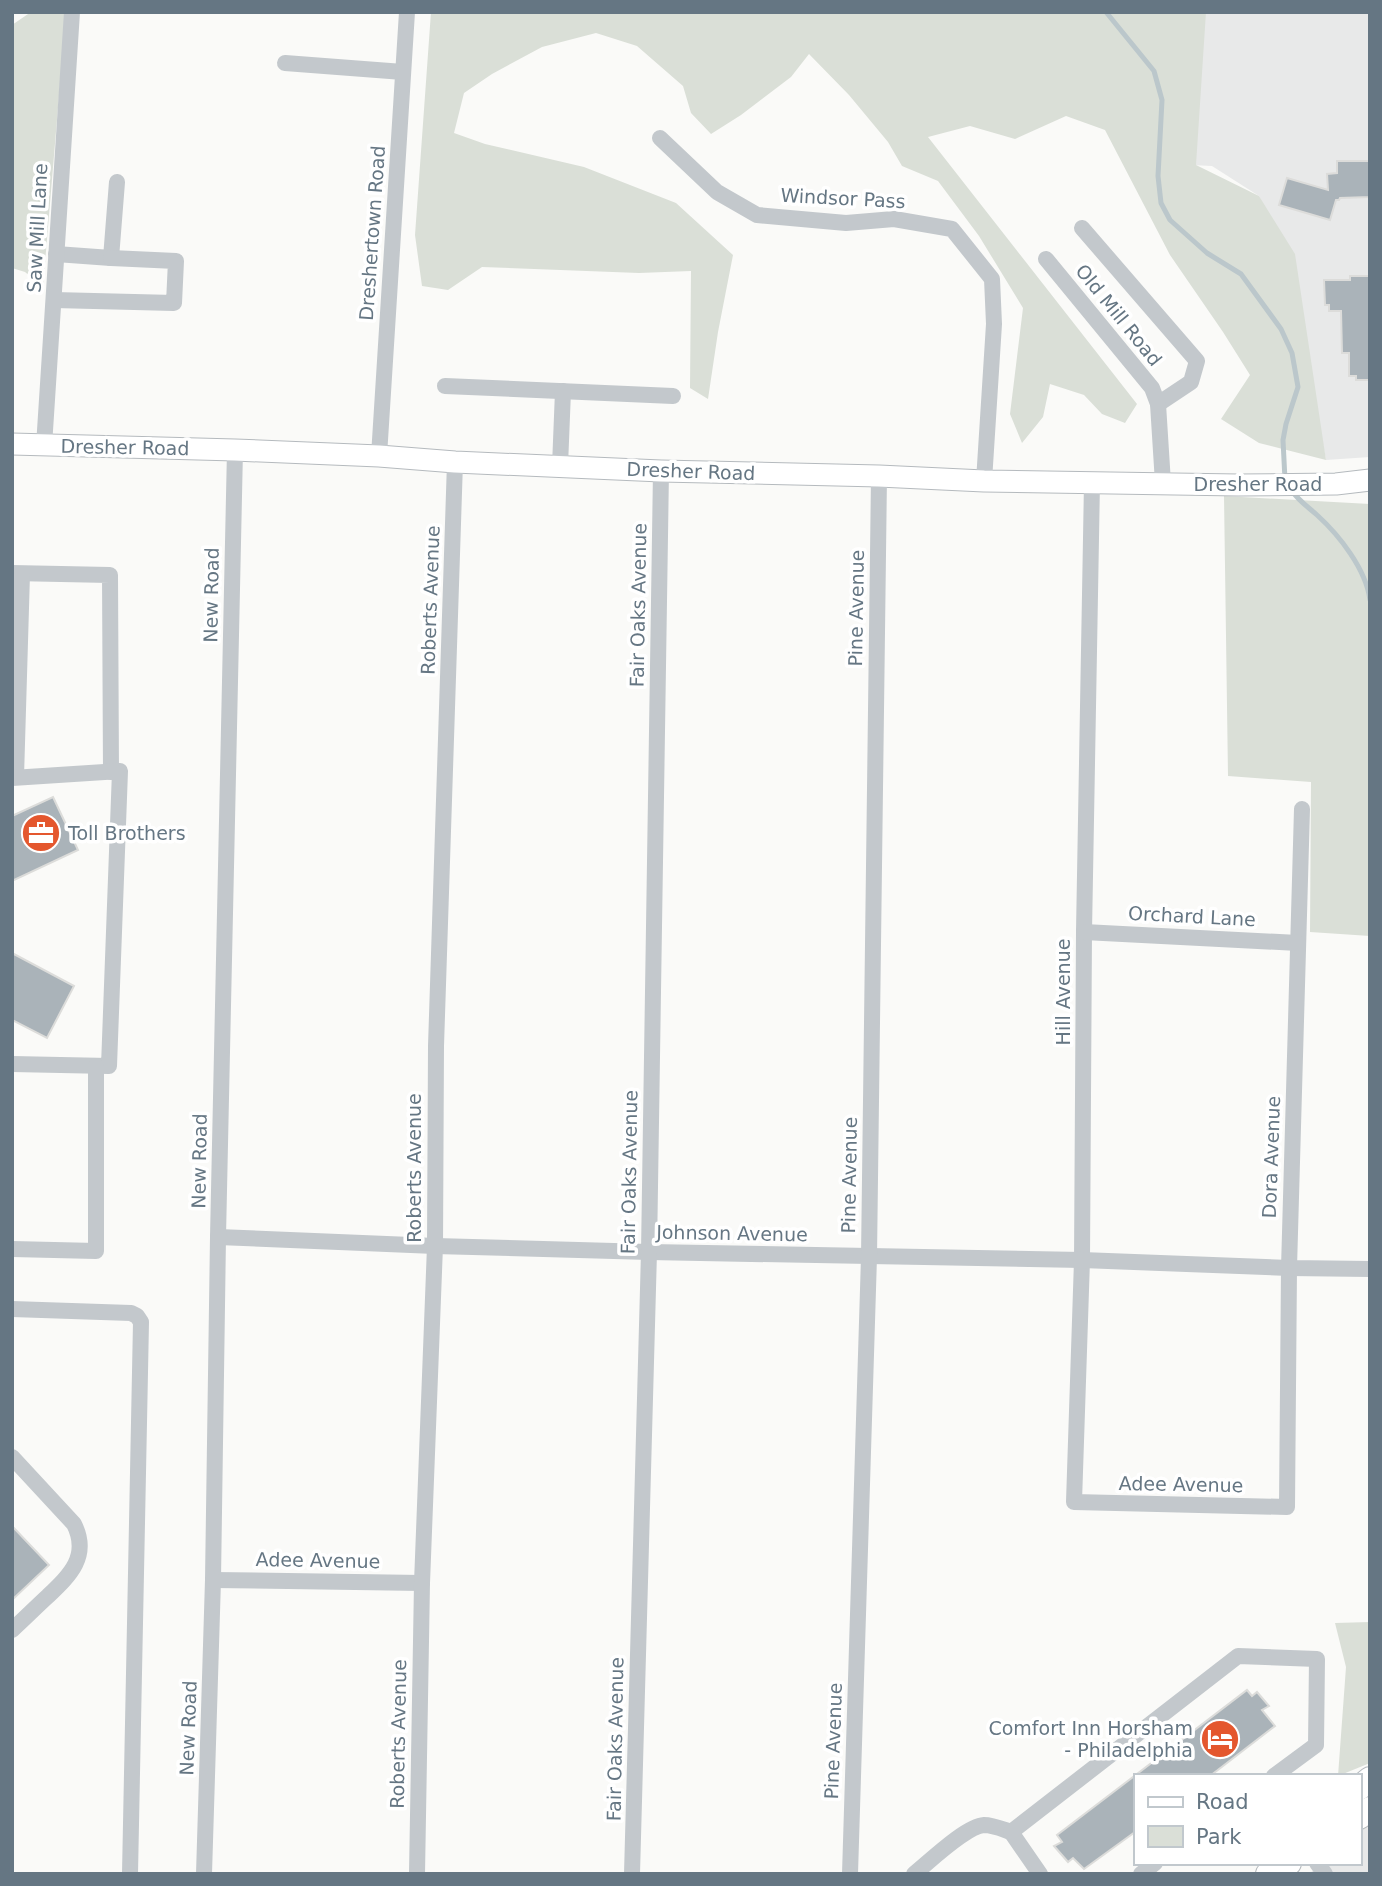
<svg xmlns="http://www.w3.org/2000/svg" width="1382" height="1886" font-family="'DejaVu Sans',sans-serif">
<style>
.built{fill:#e8e9e9}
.green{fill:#dadfd7}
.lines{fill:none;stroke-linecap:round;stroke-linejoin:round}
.stream{stroke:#bbc7cb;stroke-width:5}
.building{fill:#aab3b9;stroke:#dcdcda;stroke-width:2}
.major-casing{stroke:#b5babe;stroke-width:23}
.highway-casing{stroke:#b4b9bd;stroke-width:26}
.minor{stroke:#c3c8cc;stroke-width:16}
.major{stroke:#fff;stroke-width:21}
.highway{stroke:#fff;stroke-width:24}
.labels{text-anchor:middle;stroke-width:7;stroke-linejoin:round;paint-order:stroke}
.street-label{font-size:19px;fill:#657683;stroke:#fff}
.poi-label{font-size:19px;fill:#657683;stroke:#fff;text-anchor:start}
</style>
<rect width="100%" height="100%" fill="#fafaf8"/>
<!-- built -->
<g class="built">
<polygon points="1202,12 1370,12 1370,457 1326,460 1287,256 1259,196 1212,166 1191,165"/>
<polygon points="1370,1823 1370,1874 1309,1874 1322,1863 1359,1863 1359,1832"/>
</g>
<!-- green -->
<g class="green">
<polygon points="31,12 66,12 43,287 25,272 12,268 12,25"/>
<polygon points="431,12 1206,12 1196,165 1259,196 1295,254 1326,460 1259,443 1221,419 1250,375 1223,332 1170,255 1105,130 1066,116 1015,139 970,126 928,137 1137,404 1125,423 1102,414 1084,395 1050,384 1043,417 1022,443 1010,414 1023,308 979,236 938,181 902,166 888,142 849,95 809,54 791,77 741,115 711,134 691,113 683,86 637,46 596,33 542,47 492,74 464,93 454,133 485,144 584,167 676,203 733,255 718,332 708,399 690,388 691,271 639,273 482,267 448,290 422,286 415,235"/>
<polygon points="1224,496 1370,504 1370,936 1310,932 1311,782 1228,776"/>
<polygon points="1370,1622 1370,1763 1338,1776 1346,1667 1335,1623"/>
</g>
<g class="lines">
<!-- stream -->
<g class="stream">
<polyline points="1106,12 1154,71 1162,100 1158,176 1161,203 1170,220 1207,253 1241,274 1281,329 1292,353 1298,387 1286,424 1283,440 1285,480"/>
<path d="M1292,491C1299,501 1308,507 1317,515C1339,535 1366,569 1370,600"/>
</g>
</g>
<!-- building -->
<g class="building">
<polygon points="1337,161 1370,161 1370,197 1340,198 1339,200 1336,200 1330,220 1279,205 1287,178 1328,190 1327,174 1337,173"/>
<polygon points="1350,276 1370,276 1370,380 1356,380 1356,376 1349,376 1349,353 1342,353 1341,311 1329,311 1329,305 1325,305 1324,280 1350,280"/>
<polygon points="53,797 78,850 12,881 12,816"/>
<polygon points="12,953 74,986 47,1038 12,1020"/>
<polygon points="12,1526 49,1565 12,1600"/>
<polygon points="1247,1690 1252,1696 1257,1692 1269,1706 1262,1710 1275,1726 1210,1776 1135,1776 1135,1832 1084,1869 1073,1858 1068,1862 1054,1846 1062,1842 1057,1835"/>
</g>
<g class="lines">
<!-- major casing -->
<g class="major-casing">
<polyline id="major" points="12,444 235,450 379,456 455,462 661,471 879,476 984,481 1238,485 1336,484 1370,480"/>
</g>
<!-- highway casing -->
<g class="highway-casing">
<g id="highway">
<polyline points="1359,1788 1370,1779"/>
<polyline points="1359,1817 1370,1809"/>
<polyline points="1268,1874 1289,1863"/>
</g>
</g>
<!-- minor -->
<g class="minor">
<polyline points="285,63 403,72"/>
<polyline points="660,138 717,192 757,215 846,223 894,219 952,229 992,279 994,324 984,481"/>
<polyline points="1082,228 1197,361 1191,382 1158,404"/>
<polyline points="56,254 111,258 117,182"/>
<polyline points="1046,259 1152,388 1158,404 1163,483"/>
<polyline points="54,300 174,303 176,261 111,258"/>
<polyline points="445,386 673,396"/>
<polyline points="44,446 72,12"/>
<polyline points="379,456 407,12"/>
<polyline points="560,466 563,391"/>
<polyline points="1092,482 1084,932 1082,1260 1074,1502 1287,1507 1289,1268 1302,809"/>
<polyline points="12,573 110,575 111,772"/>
<polyline points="16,777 22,574"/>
<polyline points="12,778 120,771 109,1066 12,1064"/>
<polyline points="1084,932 1298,943"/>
<polyline points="218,1237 435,1246 649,1252 1082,1260 1289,1268 1370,1269"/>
<polyline points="12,1249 96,1251 96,1066"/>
<polyline points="12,1309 131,1313 137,1316 141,1322 130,1874"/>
<path d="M12,1457L74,1524C90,1556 70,1575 48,1596C36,1607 24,1619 12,1630"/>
<polyline points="213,1580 422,1583"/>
<polyline points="1317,1863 1325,1874"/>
<polyline points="204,1874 213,1580 218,1237 235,450"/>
<polyline points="417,1874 422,1583 435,1246 436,1046 455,462"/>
<polyline points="632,1874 649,1252 661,471"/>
<polyline points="850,1874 869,1257 879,476"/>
<path d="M914,1874C929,1862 966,1826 984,1825C993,1825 1002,1829 1011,1832"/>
<polyline points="1040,1874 1011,1832 1238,1656 1317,1659 1316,1745 1274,1776"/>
<polyline points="1141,1874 1155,1863"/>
</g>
<!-- major -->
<use href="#major" class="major"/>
<!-- highway -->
<use href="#highway" class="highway"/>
</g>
<!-- icons -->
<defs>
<g id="office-disc" transform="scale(2.0125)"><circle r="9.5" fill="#e4572e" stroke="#fff"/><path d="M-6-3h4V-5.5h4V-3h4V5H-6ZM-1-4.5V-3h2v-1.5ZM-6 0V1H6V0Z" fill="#fff"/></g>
<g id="hotel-disc" transform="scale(2.0125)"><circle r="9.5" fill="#e4572e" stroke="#fff"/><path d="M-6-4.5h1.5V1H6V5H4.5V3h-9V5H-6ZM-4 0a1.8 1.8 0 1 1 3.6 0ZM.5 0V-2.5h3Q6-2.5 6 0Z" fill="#fff"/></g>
</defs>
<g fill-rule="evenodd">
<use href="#office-disc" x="41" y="833"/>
<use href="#hotel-disc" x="1220" y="1739"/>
</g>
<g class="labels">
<!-- street labels -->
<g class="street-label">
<text transform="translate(843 198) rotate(3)" y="7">Windsor Pass</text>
<text transform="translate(37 228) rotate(-87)" y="7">Saw Mill Lane</text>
<text transform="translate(372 233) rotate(-86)" y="7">Dreshertown Road</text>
<text transform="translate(1119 315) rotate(51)" y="7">Old Mill Road</text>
<text transform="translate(125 447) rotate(1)" y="7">Dresher Road</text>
<text transform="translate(691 471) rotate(2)" y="7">Dresher Road</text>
<text x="1258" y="491">Dresher Road</text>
<text transform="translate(211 595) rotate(-89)" y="7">New Road</text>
<text transform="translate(430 600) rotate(-88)" y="7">Roberts Avenue</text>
<text transform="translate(638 605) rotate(-89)" y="7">Fair Oaks Avenue</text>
<text transform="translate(856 608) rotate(-89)" y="7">Pine Avenue</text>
<text transform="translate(1192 916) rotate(3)" y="7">Orchard Lane</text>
<text transform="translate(1063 992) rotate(-90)" y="7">Hill Avenue</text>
<text transform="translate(1271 1157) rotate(-88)" y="7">Dora Avenue</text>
<text transform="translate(199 1161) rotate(-89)" y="7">New Road</text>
<text transform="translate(414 1168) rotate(-90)" y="7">Roberts Avenue</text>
<text transform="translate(629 1172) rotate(-89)" y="7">Fair Oaks Avenue</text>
<text transform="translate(849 1175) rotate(-89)" y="7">Pine Avenue</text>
<text transform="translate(732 1233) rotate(1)" y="7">Johnson Avenue</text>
<text transform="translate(1181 1484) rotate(1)" y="7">Adee Avenue</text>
<text transform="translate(318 1560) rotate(1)" y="7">Adee Avenue</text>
<text transform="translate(188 1728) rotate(-88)" y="7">New Road</text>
<text transform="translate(398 1734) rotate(-89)" y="7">Roberts Avenue</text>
<text transform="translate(615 1739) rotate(-89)" y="7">Fair Oaks Avenue</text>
<text transform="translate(833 1741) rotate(-88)" y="7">Pine Avenue</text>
</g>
<!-- poi labels -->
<g class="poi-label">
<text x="68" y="840">Toll Brothers</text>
<text x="1193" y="1735" text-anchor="end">Comfort Inn Horsham<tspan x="1193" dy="22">- Philadelphia</tspan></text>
</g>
</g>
<!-- border -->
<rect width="1382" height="1886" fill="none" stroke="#657683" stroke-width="28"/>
<!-- legend -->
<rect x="1134" y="1774" width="228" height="91" fill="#ffffff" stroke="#c1c8cd" stroke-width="2"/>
<rect x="1148" y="1797" width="35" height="10" fill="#ffffff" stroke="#c1c8cd" stroke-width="2"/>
<text x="1196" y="1809" font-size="21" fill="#657683">Road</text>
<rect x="1148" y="1826" width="35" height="21" fill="#dadfd7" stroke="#c1c8cd" stroke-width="2"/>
<text x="1196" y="1844" font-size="21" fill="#657683">Park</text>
</svg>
